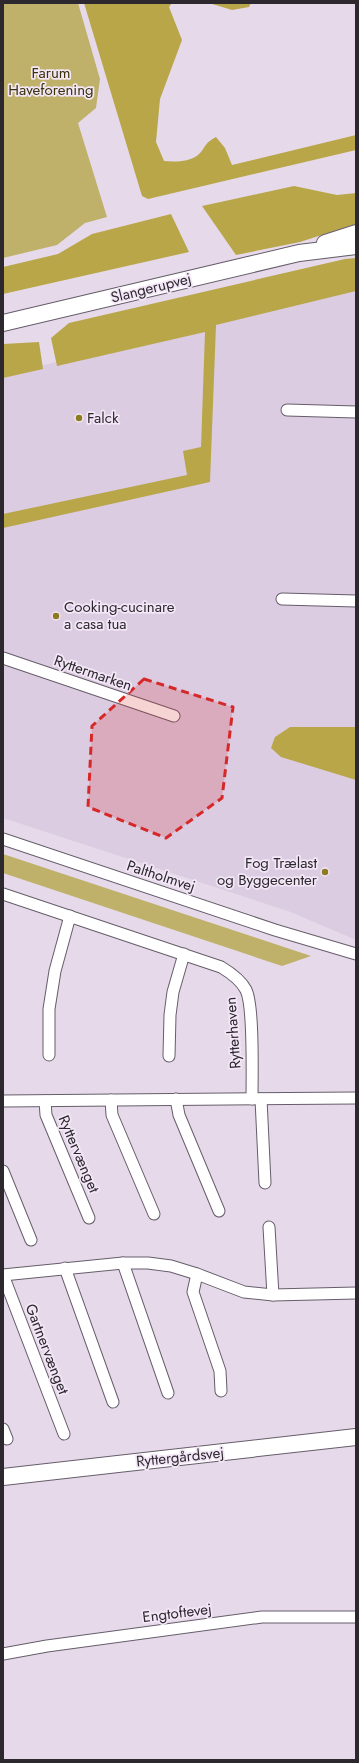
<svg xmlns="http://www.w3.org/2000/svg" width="359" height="1763" font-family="Jost,sans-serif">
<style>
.built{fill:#dbcce1}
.green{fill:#bfb16a}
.forest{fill:#b8a649}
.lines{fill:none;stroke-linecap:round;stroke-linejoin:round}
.street-casing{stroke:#665d6a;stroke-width:13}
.secondary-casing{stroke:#665d6a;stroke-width:18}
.street{stroke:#fff;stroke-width:11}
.secondary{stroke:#fff;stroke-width:16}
.marked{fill:#d62828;fill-opacity:0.2;stroke:#d62828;stroke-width:3;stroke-dasharray:8 5;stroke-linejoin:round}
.poi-dot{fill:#8c7b21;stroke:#f3e7f7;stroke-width:1.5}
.labels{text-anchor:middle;stroke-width:3.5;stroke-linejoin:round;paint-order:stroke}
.park-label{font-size:15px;fill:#3a3209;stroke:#f3e7f7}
.street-label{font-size:15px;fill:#2c282e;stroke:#f3e7f7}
.poi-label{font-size:15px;fill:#2c282e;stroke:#f3e7f7;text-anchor:start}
</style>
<rect width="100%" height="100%" fill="#e6daea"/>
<!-- built -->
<polygon class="built" points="356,289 356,940 288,911 3,818 3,375"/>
<!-- green -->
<g class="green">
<polygon points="3,3 78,3 100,79 96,108 78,123 107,217 85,223 57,245 3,258"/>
<polygon points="3,854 311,956 282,966 3,873"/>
</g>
<!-- forest -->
<g class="forest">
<path d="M84,3H172L169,7L182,40L160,99L156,142L164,161C175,162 189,162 198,155C206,148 203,144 216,137L225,148L232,165L356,135V150L148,199L142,196Z"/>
<polygon points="209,3 251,3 249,7 232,10"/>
<polygon points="294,186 337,195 356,193 356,224 300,242 236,255 202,206"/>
<polygon points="171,214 189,252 3,294 3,267 58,254 92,234"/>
<polygon points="356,258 356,291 216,325 210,482 3,528 3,514 187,475 183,451 201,447 205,332 57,366 51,338 69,323 345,259"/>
<polygon points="39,342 43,369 3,378 3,344"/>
<polygon points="290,727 356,727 356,780 281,757 271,748 275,737"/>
</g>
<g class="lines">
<!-- street casing -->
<g class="street-casing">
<g id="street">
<polyline points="287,410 356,412"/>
<polyline points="282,599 356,601"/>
<polyline points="3,658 174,716"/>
<polyline points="3,839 275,930 356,954"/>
<path d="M3,894L221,967C231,973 241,980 246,990C254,1006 252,1078 252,1099"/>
<polyline points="49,1055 49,1009 55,971 70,916"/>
<polyline points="169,1056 170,1015 173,992 184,954"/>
<polyline points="176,1099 179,1115 219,1211"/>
<polyline points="261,1099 265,1183"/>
<polyline points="111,1100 112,1115 154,1214"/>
<polyline points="3,1101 356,1098"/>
<polyline points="45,1101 46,1115 89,1218"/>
<polyline points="3,1171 31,1240"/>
<polyline points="269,1227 273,1295"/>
<polyline points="123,1263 168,1393"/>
<polyline points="65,1268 113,1402"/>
<polyline points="197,1274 193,1292 220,1371 221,1391"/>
<polyline points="3,1275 123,1263 148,1263 171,1266 197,1274 244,1292 273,1295 356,1293"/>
<polyline points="3,1275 64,1434"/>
<polyline points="3,1429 7,1439"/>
<polyline points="3,1654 47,1646 262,1617 356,1617"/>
</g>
</g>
<!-- secondary casing -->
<g class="secondary-casing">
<g id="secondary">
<polyline points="325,243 356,233"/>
<polyline points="3,323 299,253 356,246"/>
<polyline points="3,1477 356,1437"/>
</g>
</g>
<!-- street -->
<use href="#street" class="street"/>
<!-- secondary -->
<use href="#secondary" class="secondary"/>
</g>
<!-- marked area -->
<path class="marked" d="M144,679L233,707L222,798L166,838L88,807L92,726Z"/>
<!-- markers -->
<g class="poi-dot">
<circle cx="79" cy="418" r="4"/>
<circle cx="56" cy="616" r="4"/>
<circle cx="325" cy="872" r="4"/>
</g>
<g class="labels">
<!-- park labels -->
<g class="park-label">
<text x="51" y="78">Farum<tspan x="51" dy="17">Haveforening</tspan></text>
</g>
<!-- street labels -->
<g class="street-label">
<text transform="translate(151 288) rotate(-14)" y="5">Slangerupvej</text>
<text transform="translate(93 673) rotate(19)" y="5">Ryttermarken</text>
<text transform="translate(161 876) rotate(18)" y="5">Paltholmvej</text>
<text transform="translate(233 1033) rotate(-94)" y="5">Rytterhaven</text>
<text transform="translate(79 1154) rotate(67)" y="5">Ryttervænget</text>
<text transform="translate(47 1349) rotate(69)" y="5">Gartnervænget</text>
<text transform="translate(180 1457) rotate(-6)" y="5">Ryttergårdsvej</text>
<text transform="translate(177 1613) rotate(-7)" y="5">Engtoftevej</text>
</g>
<!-- poi labels -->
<g class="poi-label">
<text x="87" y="423">Falck</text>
<text x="64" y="612">Cooking-cucinare<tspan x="64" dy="17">a casa tua</tspan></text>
<text x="317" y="868" text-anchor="end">Fog Trælast<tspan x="317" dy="17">og Byggecenter</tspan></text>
</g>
</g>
<!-- border -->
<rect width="359" height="1763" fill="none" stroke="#2c282e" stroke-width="8"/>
</svg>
